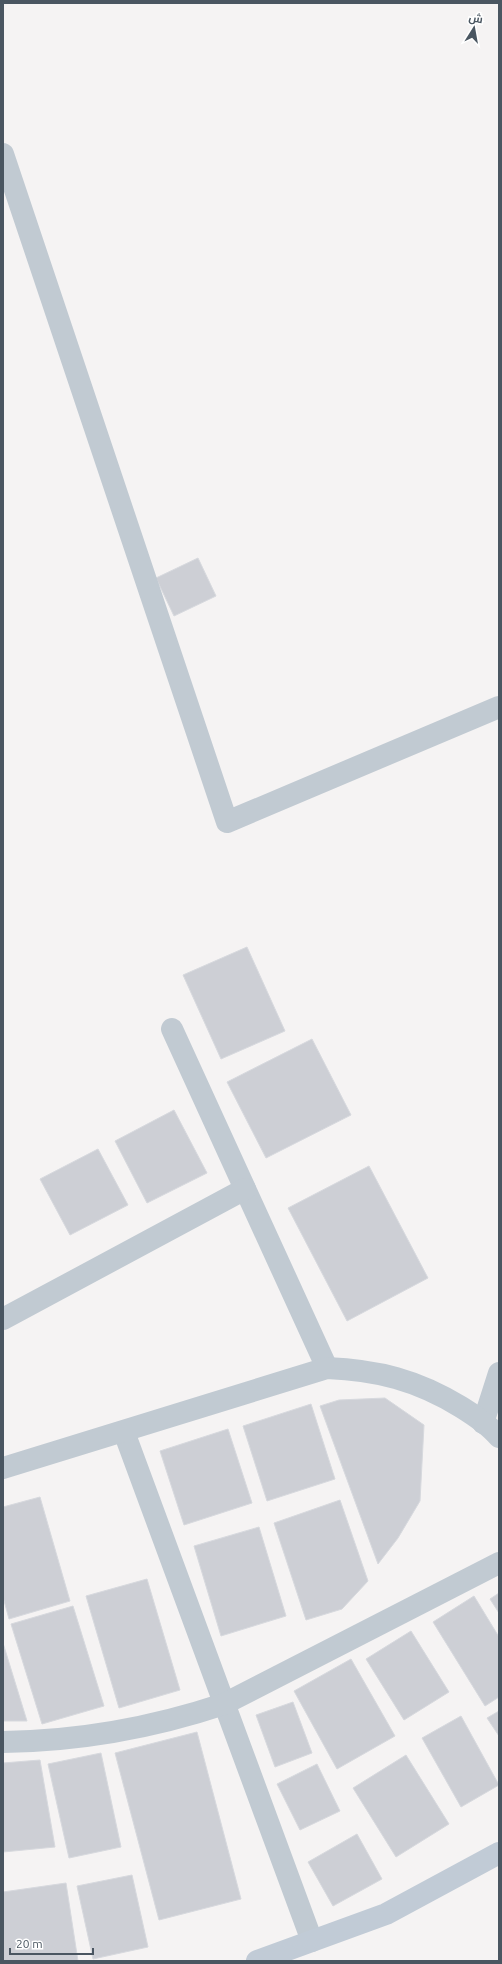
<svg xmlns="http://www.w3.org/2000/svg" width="502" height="1964" font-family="Ubuntu,Cairo,sans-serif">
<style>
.building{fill:#cdcfd5;stroke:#d7d9de}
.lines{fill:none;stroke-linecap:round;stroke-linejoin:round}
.street{stroke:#c1cad2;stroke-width:22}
.secondary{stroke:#c1cbd6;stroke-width:22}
</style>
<rect width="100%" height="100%" fill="#f5f3f3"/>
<!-- building -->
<g class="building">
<polygon points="198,558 216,596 174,616 156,578"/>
<polygon points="247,947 285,1031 221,1059 183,975"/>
<polygon points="312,1039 351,1115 266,1158 227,1082"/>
<polygon points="174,1110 207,1173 147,1203 115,1141"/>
<polygon points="98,1149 128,1205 70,1235 40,1179"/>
<polygon points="369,1166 428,1278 347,1321 288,1208"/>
<polygon points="385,1398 424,1425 420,1501 398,1538 378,1564 320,1406 339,1400"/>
<polygon points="311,1404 335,1479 267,1501 243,1426"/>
<polygon points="228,1429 252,1503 184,1525 160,1451"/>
<polygon points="40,1497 70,1601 9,1619 3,1597 3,1507"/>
<polygon points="340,1500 368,1581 342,1609 306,1620 274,1523"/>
<polygon points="259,1527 286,1616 221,1636 194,1546"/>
<polygon points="147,1579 180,1690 119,1708 86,1596"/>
<polygon points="499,1593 499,1613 490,1599"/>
<polygon points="474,1596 499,1637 499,1697 485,1706 433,1622"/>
<polygon points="73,1606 104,1706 42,1724 11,1624"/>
<polygon points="411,1631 449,1692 404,1720 366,1659"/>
<polygon points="3,1643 27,1721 3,1721"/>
<polygon points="351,1659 395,1736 337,1769 294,1691"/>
<polygon points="293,1702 312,1753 275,1767 256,1715"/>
<polygon points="499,1711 499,1736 487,1718"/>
<polygon points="461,1716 499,1785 461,1807 422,1738"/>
<polygon points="197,1732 241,1899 159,1920 115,1753"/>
<polygon points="101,1753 121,1847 69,1858 48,1764"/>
<polygon points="406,1755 449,1824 396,1857 353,1788"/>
<polygon points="40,1760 55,1847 3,1852 3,1763"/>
<polygon points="317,1764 340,1811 300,1830 277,1784"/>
<polygon points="357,1834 382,1879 333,1906 308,1862"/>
<polygon points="132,1875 148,1947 93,1959 77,1886"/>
<polygon points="66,1883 78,1961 3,1961 3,1892"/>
</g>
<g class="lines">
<!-- street -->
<g class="street">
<polyline points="3,154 227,822 499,707"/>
<polyline points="172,1029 327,1368"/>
<polyline points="3,1319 245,1189"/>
<polyline points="483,1423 499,1373"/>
<polyline points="124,1432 312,1941"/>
<path d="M3,1468L327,1368C377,1370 417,1380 461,1407C474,1415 489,1425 499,1437"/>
<path d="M3,1742C79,1741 152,1728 224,1704L499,1563"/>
</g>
<!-- secondary -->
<polyline class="secondary" points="257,1961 386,1914 499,1853"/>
</g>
<!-- border -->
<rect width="502" height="1964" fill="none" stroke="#4a5661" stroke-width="8"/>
<!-- north arrow -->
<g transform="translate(474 28) rotate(11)" stroke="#ffffff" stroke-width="3" paint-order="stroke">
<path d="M0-3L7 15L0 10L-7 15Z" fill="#4a5661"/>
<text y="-6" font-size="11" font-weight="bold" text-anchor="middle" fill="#4a5661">ش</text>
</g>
<!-- scale -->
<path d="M10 1948v6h83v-6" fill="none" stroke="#4a5661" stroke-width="2"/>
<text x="16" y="1948" font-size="12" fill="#4a5661" stroke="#ffffff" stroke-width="3" paint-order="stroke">20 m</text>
</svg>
